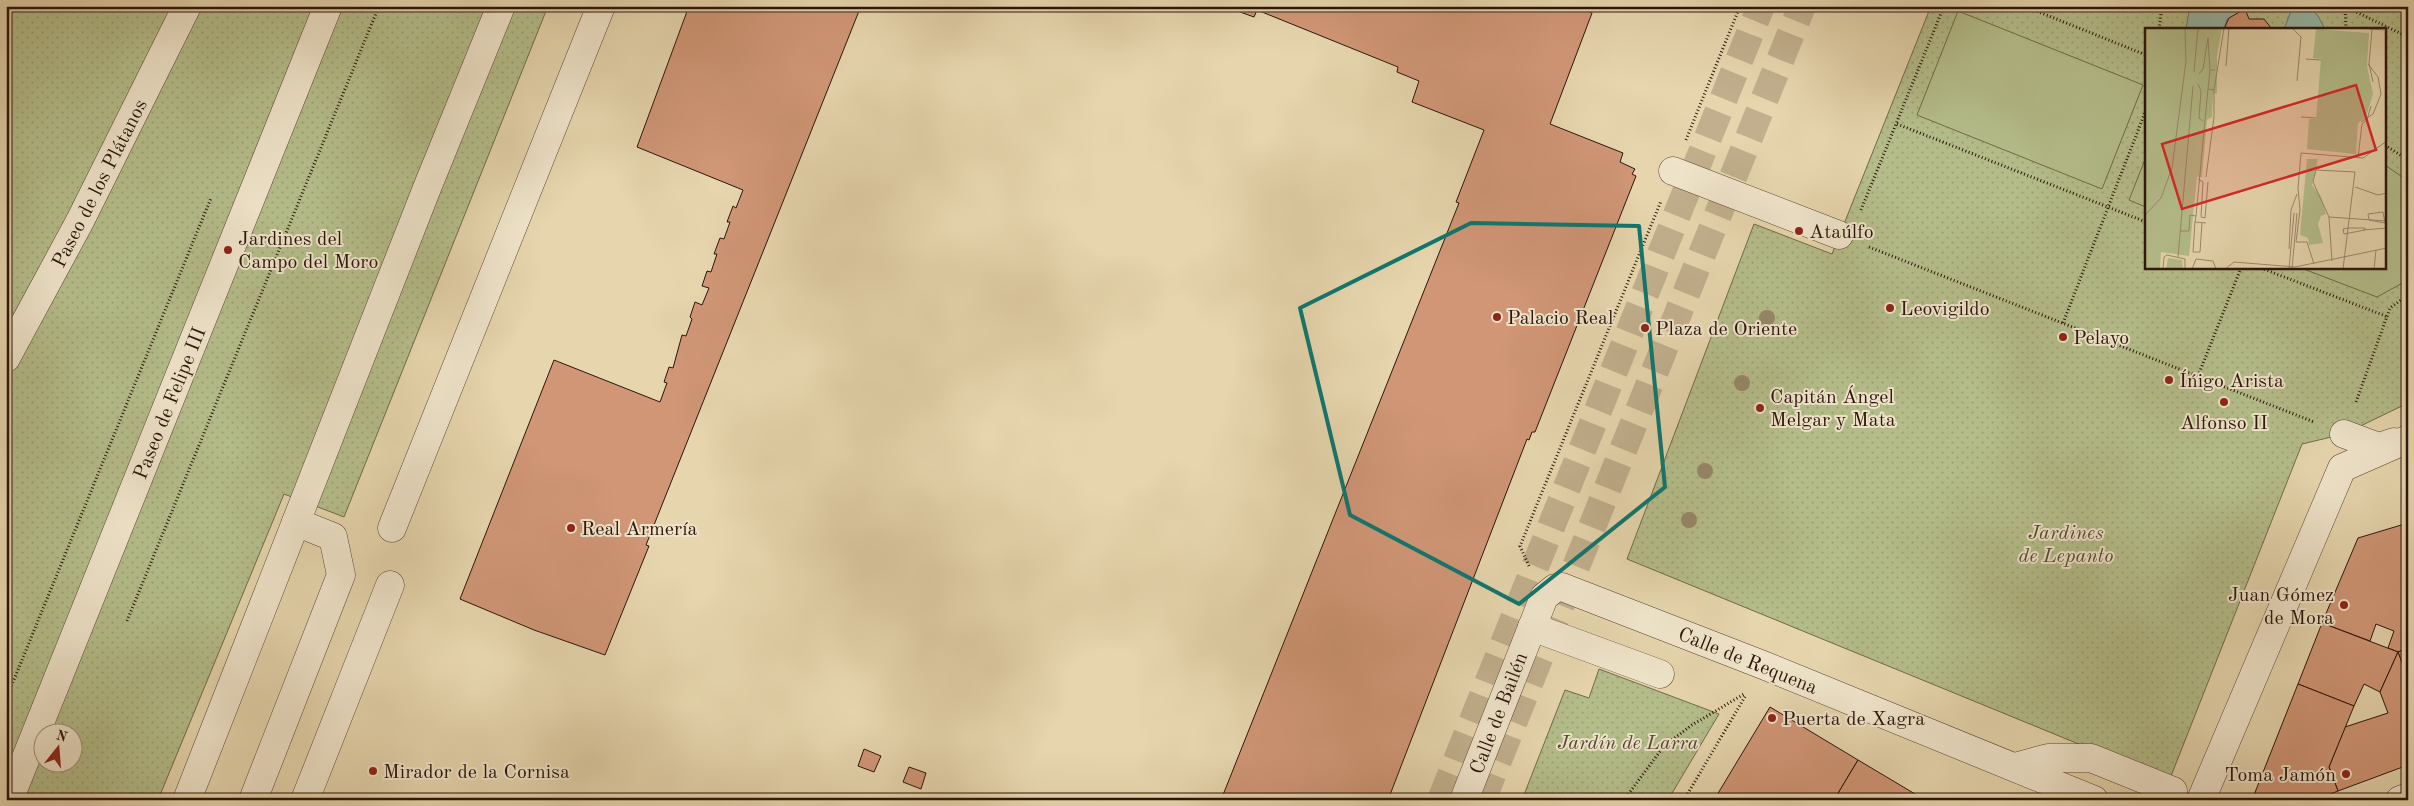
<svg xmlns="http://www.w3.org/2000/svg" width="2414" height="806" font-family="'Old Standard TT',serif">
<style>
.park{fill:url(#park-dots);stroke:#70694a;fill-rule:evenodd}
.garden{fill:#b4bd8a;stroke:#70694a}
.water{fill:#96b9aa;stroke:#6c776a}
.building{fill:#d09676;stroke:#2c150b}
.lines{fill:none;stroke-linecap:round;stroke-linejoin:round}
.major-tunnel{stroke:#c1af8d;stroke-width:28;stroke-dasharray:28 14;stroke-linecap:butt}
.minor-casing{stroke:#5a4534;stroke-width:29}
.path{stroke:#2c150b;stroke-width:3;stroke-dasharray:1 2.5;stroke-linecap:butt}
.minor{stroke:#efe4ca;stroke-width:28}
.tree{fill:#968769}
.marked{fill:none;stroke:#0f766e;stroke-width:4;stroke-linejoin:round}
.poi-dot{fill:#8f2418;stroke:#efe4ca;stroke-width:2}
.labels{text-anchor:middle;stroke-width:4;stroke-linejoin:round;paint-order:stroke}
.street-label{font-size:20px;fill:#2c150b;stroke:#efe4ca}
.poi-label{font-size:20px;fill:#2c150b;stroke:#efe4ca;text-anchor:start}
.park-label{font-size:20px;font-style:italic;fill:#554731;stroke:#efe4ca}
.inset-road{fill:none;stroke:#9c886c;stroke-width:1}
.view{fill:#d62828;fill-opacity:0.15;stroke:#d62828;stroke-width:2.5}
.inset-edge{fill:none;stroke:#2c150b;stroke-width:2.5}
</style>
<defs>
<pattern id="park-dots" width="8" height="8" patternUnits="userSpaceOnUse" patternTransform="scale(1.25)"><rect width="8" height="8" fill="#b4bd8a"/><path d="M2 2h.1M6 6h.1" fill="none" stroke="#9ba276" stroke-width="1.8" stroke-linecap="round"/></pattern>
</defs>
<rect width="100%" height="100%" fill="#e6d5ad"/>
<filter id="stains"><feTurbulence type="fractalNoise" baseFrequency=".004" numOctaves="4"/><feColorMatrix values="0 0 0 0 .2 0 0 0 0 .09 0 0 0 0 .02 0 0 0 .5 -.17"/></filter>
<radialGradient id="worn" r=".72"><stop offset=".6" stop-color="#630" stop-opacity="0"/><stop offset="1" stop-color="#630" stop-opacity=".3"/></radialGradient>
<!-- park -->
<g class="park">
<path d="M6,6H548L344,517L284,494L158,800H6ZM42,734H72V764H42Z"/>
<path d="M1931,6H2408V403L2344,434L2302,444L2169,781L1627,559L1754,224L1832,254ZM2146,29H2385V268H2146Z"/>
<polygon points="1599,669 1719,714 1668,800 1522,800 1565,690 1589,698"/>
</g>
<!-- garden -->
<g class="garden">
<polygon points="1958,11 2143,85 2102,189 1917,115"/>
<polygon points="2146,157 2146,207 2129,200"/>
<polygon points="2385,165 2408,181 2408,280 2377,297 2301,268 2385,268"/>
</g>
<!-- water -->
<g class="water">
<polygon points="2190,6 2242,6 2239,14 2227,19 2224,29 2186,29"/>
<polygon points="2293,6 2309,6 2318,16 2325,29 2284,29"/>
</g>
<!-- building -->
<g class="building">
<polygon points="689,6 861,6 646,545 649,546 605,655 534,630 460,599 554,360 660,402 667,383 664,382 669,367 673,368 682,335 686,336 692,319 690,317 695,302 702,305 709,288 702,286 707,271 711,272 717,254 714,254 720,238 724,239 730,222 727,222 733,206 736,208 743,190 637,147"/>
<polygon points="1242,6 1576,6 1592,13 1550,124 1623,153 1620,162 1635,169 1632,174 1636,176 1535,432 1532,432 1529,440 1527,439 1388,800 1221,800 1459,203 1456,202 1484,130 1412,102 1419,81 1397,72 1398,67 1257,10 1254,17 1240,12"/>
<polygon points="2245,9 2249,19 2264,19 2272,29 2224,29 2229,18"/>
<polygon points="2408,523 2408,604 2405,610 2408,611 2408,648 2398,652 2388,648 2394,631 2376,624 2370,641 2322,623 2358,538"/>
<polygon points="2322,623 2398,652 2380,692 2364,684 2354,706 2298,684"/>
<polygon points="2408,648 2408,679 2398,652"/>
<polygon points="2398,652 2408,679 2408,765 2338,791 2329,767 2345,727 2388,713 2380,692"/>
<polygon points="2298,684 2354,706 2329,767 2338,791 2315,800 2252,800"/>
<polygon points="1770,707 1858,760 1834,800 1714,800"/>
<polygon points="864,749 881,756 874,772 858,766"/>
<polygon points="1858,760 1895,782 1925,800 1834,800"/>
<polygon points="909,767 926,773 921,789 903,782"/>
</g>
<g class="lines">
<!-- major-tunnel -->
<g class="major-tunnel">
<polyline points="1441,800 1761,6"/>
<polyline points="1482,800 1802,6"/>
</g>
<!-- minor casing -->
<g class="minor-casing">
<g id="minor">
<polyline points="1673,171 1839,235"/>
<polyline points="6,358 80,221 187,6"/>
<polyline points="2344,434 2379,447 2394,442"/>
<polyline points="392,528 601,6"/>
<polyline points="1532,627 1660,674"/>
<polyline points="2015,767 2048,758 2091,758 2173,791"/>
<polyline points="9,800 328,6"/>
<polyline points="187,800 427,188 501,6"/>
<polyline points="253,800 341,575 333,537 296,522"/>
<polyline points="305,800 390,585"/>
<polyline points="1464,800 1544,597 1555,588 1562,587 1763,665 2094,800"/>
<polyline points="2201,800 2342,468 2408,439"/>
<polyline points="2400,800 2408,797"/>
</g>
</g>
<!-- path -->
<g class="path">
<polyline points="2024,6 2146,55"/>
<polyline points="2344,6 2408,37"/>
<polyline points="2345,7 2346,29"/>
<polyline points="2159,29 2162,6"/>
<polyline points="1897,124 2146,222"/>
<polyline points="1686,140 1740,6"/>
<polyline points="2385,145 2408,160"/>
<polyline points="1861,210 1944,6"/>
<polyline points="1869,247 2314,422"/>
<polyline points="2261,268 2388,317"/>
<polyline points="2063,323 2146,110"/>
<polyline points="2198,376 2241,268"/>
<polyline points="2356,402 2390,308 2408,295"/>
<polyline points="1529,566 1520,546 1661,201"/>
<polyline points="127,621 379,6"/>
<polyline points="6,699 211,198"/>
<polyline points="1624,800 1664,746 1692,725 1744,694"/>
<polyline points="1684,800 1746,695"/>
</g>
<!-- minor -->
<use href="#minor" class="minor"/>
</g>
<!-- trees -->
<g class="tree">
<circle cx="1767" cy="318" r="8"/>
<circle cx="1742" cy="383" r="8"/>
<circle cx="1705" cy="471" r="8"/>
<circle cx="1689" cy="520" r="8"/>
</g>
<!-- marked area -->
<path class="marked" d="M1471,223L1639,226L1665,487L1519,604L1350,515L1300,308Z"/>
<!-- markers -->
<g class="poi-dot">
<circle cx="1799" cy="231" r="5"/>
<circle cx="228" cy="250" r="5"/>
<circle cx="1890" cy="308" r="5"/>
<circle cx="1497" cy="317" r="5"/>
<circle cx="1645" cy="328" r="5"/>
<circle cx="2063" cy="337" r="5"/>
<circle cx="2169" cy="380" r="5"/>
<circle cx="2224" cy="402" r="5"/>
<circle cx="1760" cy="408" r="5"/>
<circle cx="571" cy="528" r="5"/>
<circle cx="2344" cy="605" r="5"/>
<circle cx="1772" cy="718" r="5"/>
<circle cx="373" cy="771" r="5"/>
<circle cx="2346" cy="774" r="5"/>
</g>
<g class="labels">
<!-- street labels -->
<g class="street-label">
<text transform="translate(99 183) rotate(-63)" y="7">Paseo de los Plátanos</text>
<text transform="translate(169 403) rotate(-68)" y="7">Paseo de Felipe III</text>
<text transform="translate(1748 660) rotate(22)" y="7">Calle de Requena</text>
<text transform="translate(1498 713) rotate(-69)" y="7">Calle de Bailén</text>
</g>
<!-- poi labels -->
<g class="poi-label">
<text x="1809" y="238">Ataúlfo</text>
<text x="238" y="245">Jardines del<tspan x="238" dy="23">Campo del Moro</tspan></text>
<text x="1900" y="315">Leovigildo</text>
<text x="1507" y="324">Palacio Real</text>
<text x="1655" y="335">Plaza de Oriente</text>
<text x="2073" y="344">Pelayo</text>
<text x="2179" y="387">Íńigo Arista</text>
<text x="1770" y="403">Capitán Ángel<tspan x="1770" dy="23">Melgar y Mata</tspan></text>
<text x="2224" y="429" text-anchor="middle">Alfonso II</text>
<text x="581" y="535">Real Armería</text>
<text x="2334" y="601" text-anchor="end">Juan Gómez<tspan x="2334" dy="23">de Mora</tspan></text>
<text x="1782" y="725">Puerta de Xagra</text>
<text x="383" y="778">Mirador de la Cornisa</text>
<text x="2336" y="781" text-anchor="end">Toma Jamón</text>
</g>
<!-- park labels -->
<g class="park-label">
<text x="2066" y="539">Jardines<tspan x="2066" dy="23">de Lepanto</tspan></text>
<text x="1628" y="749">Jardín de Larra</text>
</g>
</g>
<!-- overview -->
<g transform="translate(2145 28)">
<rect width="241" height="241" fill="#e6d5ad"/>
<path d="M0,0H77L72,28V65L68,66L67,89L62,92L57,149H52L44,228L16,224L15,241H0ZM171,1L224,5L222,38L228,66L221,89L213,95L211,126L162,121L164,91H171L176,31L168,30ZM162,131H173L167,157L176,169L181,186L176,188L173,196L178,215L164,217L163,210L155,207ZM23,230L37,232L38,241H21Z" fill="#b4bd8a"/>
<path d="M177,45L193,46V56L176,54ZM208,47L219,48L223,57H207ZM175,69L191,70V80L174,78ZM212,71L221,74L219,77L216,82L205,81L206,72Z" fill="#b4bd8a"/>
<path class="inset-road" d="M147,0L156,9L152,53M215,0L239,2M227,1L224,36L228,54M161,31L176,32M81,38L84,0M70,42H65L63,61L69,62L79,0M49,44L53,0M54,46L58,41L63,10L65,42M53,56L56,63L54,90L58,93M156,89L171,90M216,94L228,86L236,66L233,49L223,36M213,130L217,96L222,92L226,78M61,149L69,89V62M53,151L58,154L56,189L60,190L63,154M210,159L233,167L242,165M238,184L240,195L224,192L223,186ZM0,187L16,170L27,140L41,33L40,0M51,188L63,61M184,189L242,193M50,194L48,224H55L57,195M204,200H220V202L199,206L198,201ZM218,202L242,200M35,203H44L45,187L51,188L50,194L61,195M151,214L155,182L153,160L156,125L218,130L242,113M151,214H162L169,236M144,221L146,182L152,166M33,229L48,58M187,233L184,189L168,154L171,142L210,144L198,241M18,241L19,229L22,227L40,231V241M47,241L51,231L68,233L71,241M80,241L89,234L150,239L242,220M144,241L149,185M147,241L152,185M229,241L231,222"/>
<path class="view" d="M211,57L231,122L37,181L17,116Z"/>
<rect width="241" height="241" class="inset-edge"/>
</g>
<!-- margin -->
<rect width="2414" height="806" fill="none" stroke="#e6d5ad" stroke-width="25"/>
<rect x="8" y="8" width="2399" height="791" fill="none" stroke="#2c150b" stroke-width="2.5"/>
<rect x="12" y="12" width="2389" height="781" fill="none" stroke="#2c150b"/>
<!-- north arrow -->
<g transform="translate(58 748) rotate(17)"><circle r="24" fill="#efe4ca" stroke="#a1917e"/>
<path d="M0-4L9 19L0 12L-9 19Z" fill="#8f2418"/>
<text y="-8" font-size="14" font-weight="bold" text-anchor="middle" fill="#2c150b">N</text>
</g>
<rect width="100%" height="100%" filter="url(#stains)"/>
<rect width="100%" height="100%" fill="url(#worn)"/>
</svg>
